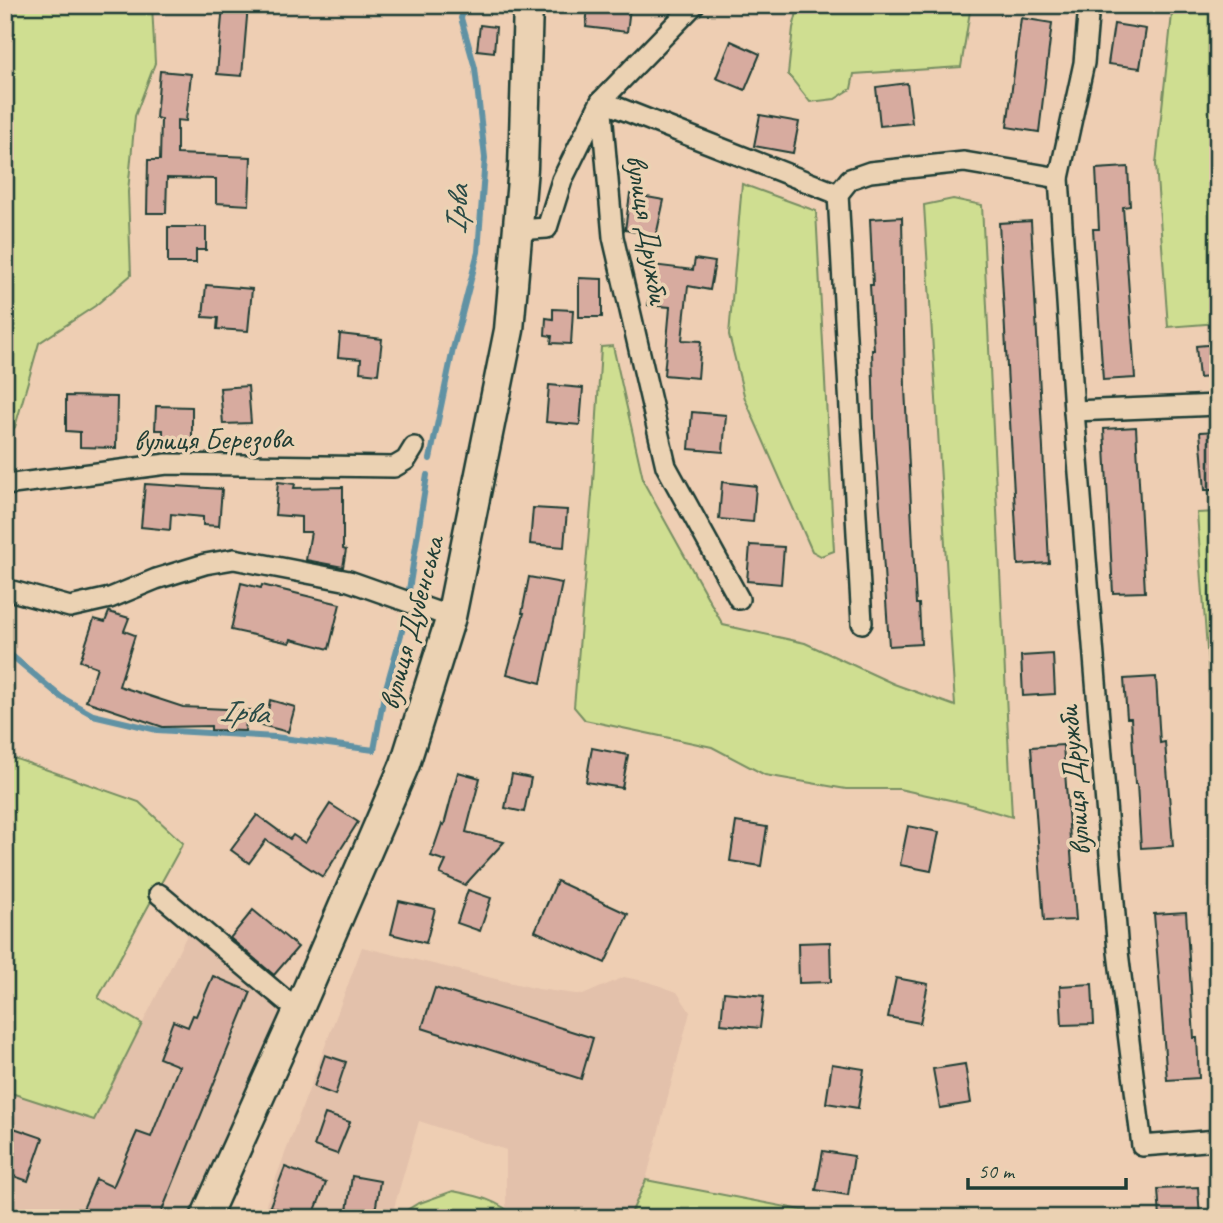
<svg xmlns="http://www.w3.org/2000/svg" width="1223" height="1223" font-family="Caveat,sans-serif">
<style>
.built{fill:#e3c1ab}
.green{fill:#cfde91;stroke:#778e62;stroke-width:2}
.lines{fill:none;stroke-linecap:round;stroke-linejoin:round}
.stream{stroke:#6192a4;stroke-width:6}
.building{fill:#d7ab9f;stroke:#1f3d34;stroke-width:2}
.street-casing{stroke:#1f3d34;stroke-width:24}
.secondary-casing{stroke:#1f3d34;stroke-width:33}
.street{stroke:#ebd2b3;stroke-width:19}
.secondary{stroke:#ebd2b3;stroke-width:28}
.labels{text-anchor:middle;stroke-width:7;stroke-linejoin:round;paint-order:stroke}
.street-label{font-size:30px;fill:#1f3d34;stroke:#ebd2b3}
.water-label{font-size:32px;font-style:italic;fill:#2a4b47;stroke:#ebd2b3}
</style>
<rect width="100%" height="100%" fill="#eeceb3"/>
<filter id="ink" filterUnits="userSpaceOnUse"><feTurbulence type="fractalNoise" baseFrequency=".0143" numOctaves="2"/><feDisplacementMap in="SourceGraphic" scale="14" xChannelSelector="R" yChannelSelector="G"/><feConvolveMatrix kernelMatrix="1 2 1 2 8 2 1 2 1" color-interpolation-filters="sRGB"/></filter>
<g filter="url(#ink)">
<!-- built -->
<g class="built">
<polygon points="193,923 298,1011 205,1218 5,1218 5,1091 94,1120"/>
<polygon points="362,947 538,989 583,995 624,977 649,982 677,992 690,1012 646,1180 629,1218 517,1218 506,1207 506,1150 419,1121 391,1218 261,1218"/>
</g>
<!-- green -->
<g class="green">
<polygon points="5,5 152,5 155,63 135,116 128,192 131,275 95,306 39,343 15,427 5,439"/>
<polygon points="799,5 971,5 961,67 854,74 851,89 835,99 810,102 788,74 793,28"/>
<polygon points="1173,5 1218,5 1218,323 1168,327 1156,164"/>
<polygon points="742,184 816,211 834,551 821,556 812,551 745,399 729,335"/>
<polygon points="953,199 982,205 1012,817 964,803 899,789 846,789 765,775 712,747 585,720 574,707 593,483 601,347 613,346 644,483 723,625 805,643 894,684 955,706 924,205"/>
<polygon points="1218,512 1218,800 1197,513"/>
<polygon points="5,755 139,802 183,843 98,998 142,1024 94,1120 5,1091"/>
<polygon points="646,1180 843,1218 629,1218"/>
<path d="M453,1191C478,1196 498,1200 517,1218H394L417,1204Z"/>
</g>
<g class="lines">
<!-- stream -->
<g class="stream">
<polyline points="430,459 453,349 478,252 485,158 475,68 461,18 466,5"/>
<polyline points="409,590 427,475"/>
<polyline points="5,650 61,697 93,715 157,730 275,737 374,750 384,695 404,624"/>
</g>
</g>
<!-- building -->
<g class="building">
<polygon points="223,5 248,5 242,76 217,74"/>
<polygon points="588,5 630,8 627,32 586,27"/>
<polygon points="1021,18 1052,23 1039,132 1007,127"/>
<polygon points="1114,24 1146,29 1140,68 1108,64"/>
<polygon points="480,25 496,27 494,52 477,50"/>
<polygon points="731,41 760,54 745,90 716,78"/>
<polygon points="160,71 191,74 186,121 177,120 177,154 251,157 249,205 216,203 216,179 167,178 166,213 147,213 148,160 160,160 161,119 156,118"/>
<polygon points="907,83 912,123 880,126 876,87"/>
<polygon points="760,115 799,122 793,153 754,146"/>
<polygon points="1128,167 1130,206 1123,207 1135,378 1103,380 1093,229 1099,229 1096,169"/>
<polygon points="630,194 664,200 656,236 625,230"/>
<polygon points="902,217 905,388 916,604 919,604 921,644 889,646 874,418 872,350 874,350 870,285 873,285 870,219"/>
<polygon points="1031,221 1049,563 1018,565 999,223"/>
<polygon points="168,227 206,227 206,250 196,250 196,263 168,263"/>
<polygon points="695,259 715,262 710,290 688,286 682,340 701,341 698,378 664,375 670,307 648,305 653,265 693,270"/>
<polygon points="579,278 602,279 602,317 579,317"/>
<polygon points="206,285 252,289 248,331 217,329 218,318 203,317"/>
<polygon points="553,309 573,310 571,344 551,343 552,336 545,335 546,318 553,319"/>
<polygon points="340,334 382,339 378,374 360,372 361,359 338,357"/>
<polygon points="1218,344 1218,376 1199,378 1196,346"/>
<polygon points="549,385 583,388 580,425 546,422"/>
<polygon points="248,386 251,423 223,424 220,388"/>
<polygon points="66,396 117,397 116,448 80,447 80,432 66,431"/>
<polygon points="156,406 192,407 192,441 163,440 163,430 155,430"/>
<polygon points="692,412 726,415 723,452 689,449"/>
<polygon points="1136,427 1145,592 1113,593 1104,429"/>
<polygon points="1218,431 1218,490 1205,490 1200,432"/>
<polygon points="278,482 295,484 294,488 343,487 343,549 346,550 343,567 306,560 311,532 301,532 301,517 275,515"/>
<polygon points="722,482 756,486 753,522 719,519"/>
<polygon points="145,484 222,489 219,526 203,525 203,517 171,514 170,530 141,527"/>
<polygon points="533,508 567,510 564,547 530,544"/>
<polygon points="750,545 784,547 781,584 747,581"/>
<polygon points="529,577 562,583 541,683 507,674 524,613 522,613"/>
<polygon points="241,583 261,588 262,585 340,604 329,649 291,639 290,643 231,630"/>
<polygon points="109,612 129,618 124,631 135,635 119,686 183,707 268,711 270,700 295,707 288,732 246,721 245,731 211,730 211,726 163,727 86,701 97,667 80,661 94,619 105,622"/>
<polygon points="1053,654 1055,694 1023,696 1021,656"/>
<polygon points="1156,677 1160,743 1165,742 1173,846 1141,848 1137,784 1135,784 1131,718 1127,718 1124,679"/>
<polygon points="1063,745 1076,920 1044,921 1031,747"/>
<polygon points="592,748 628,755 622,788 586,782"/>
<polygon points="458,772 480,778 466,832 504,842 465,885 440,874 446,861 431,856 442,824 444,825"/>
<polygon points="512,774 531,778 524,812 505,808"/>
<polygon points="330,804 358,822 323,877 266,840 249,863 231,850 257,815 290,839 293,835 305,843"/>
<polygon points="736,822 767,827 761,866 730,861"/>
<polygon points="908,826 939,832 931,871 900,865"/>
<polygon points="557,881 628,914 605,963 535,931"/>
<polygon points="468,890 491,898 480,931 457,923"/>
<polygon points="399,901 435,909 426,943 391,934"/>
<polygon points="253,910 298,947 274,975 230,938"/>
<polygon points="1186,912 1194,1038 1197,1038 1199,1078 1167,1080 1154,914"/>
<polygon points="830,942 831,982 799,983 798,943"/>
<polygon points="213,976 251,992 159,1218 79,1218 96,1179 113,1187 137,1132 151,1137 179,1066 159,1058 173,1021 188,1027 193,1015 196,1016"/>
<polygon points="896,978 928,984 920,1023 888,1017"/>
<polygon points="1092,984 1094,1024 1062,1025 1060,986"/>
<polygon points="435,988 593,1038 581,1079 422,1028"/>
<polygon points="724,992 764,996 760,1028 721,1024"/>
<polygon points="325,1055 346,1062 335,1095 314,1087"/>
<polygon points="832,1064 864,1069 858,1108 826,1103"/>
<polygon points="965,1064 971,1103 940,1108 933,1069"/>
<polygon points="325,1114 350,1122 337,1154 314,1146"/>
<polygon points="5,1125 43,1138 28,1181 5,1173"/>
<polygon points="823,1151 854,1156 848,1195 816,1190"/>
<polygon points="285,1167 326,1183 312,1218 301,1218 270,1206"/>
<polygon points="352,1176 380,1181 374,1218 346,1218"/>
<polygon points="1198,1187 1200,1218 1160,1218 1158,1189"/>
</g>
<g class="lines">
<!-- street casing -->
<g class="street-casing">
<g id="street">
<polyline points="1089,5 1084,63 1059,178 1074,411 1118,952 1142,1146 1218,1140"/>
<polyline points="518,230 547,228 562,180 601,101 694,5"/>
<polyline points="1074,411 1218,405"/>
<polyline points="5,485 167,464 394,467 406,460 414,447"/>
<polyline points="5,589 70,607 110,598 156,579 205,564 234,559 349,581 451,617"/>
<polyline points="739,599 666,466 613,237 601,101 838,194"/>
<polyline points="862,623 838,194 850,179 870,172 964,162 1059,178"/>
<polyline points="159,894 298,1011"/>
</g>
</g>
<!-- secondary casing -->
<g class="secondary-casing">
<polyline id="secondary" points="205,1218 298,1011 405,764 451,617 509,330 523,168 528,5"/>
</g>
<!-- street -->
<use href="#street" class="street"/>
<!-- secondary -->
<use href="#secondary" class="secondary"/>
</g>
</g>
<g class="labels">
<!-- street labels -->
<g class="street-label">
<text transform="translate(648 229) rotate(81)" y="10">вулиця Дружби</text>
<text transform="translate(213 439) rotate(-1)" y="10">вулиця Березова</text>
<text transform="translate(411 623) rotate(-75)" y="10">вулиця Дубенська</text>
<text transform="translate(1074 781) rotate(-95)" y="10">вулиця Дружби</text>
</g>
<!-- water labels -->
<g class="water-label">
<text transform="translate(456 210) rotate(-86)" y="11">Ірва</text>
<text transform="translate(244 711) rotate(4)" y="11">Ірва</text>
</g>
</g>
<!-- margin -->
<rect width="1223" height="1223" fill="none" stroke="#ebd2b3" stroke-width="28"/>
<rect x="14" y="14" width="1195" height="1195" fill="none" stroke="#1f3d34" stroke-width="2.5" filter="url(#ink)"/>
<!-- scale -->
<path d="M968 1178v10h158v-10" fill="none" stroke="#1f3d34" stroke-width="3.5"/>
<text x="978" y="1178" font-size="21" fill="#1f3d34" stroke="#ebd2b3" stroke-width="5" paint-order="stroke">50 m</text>
</svg>
